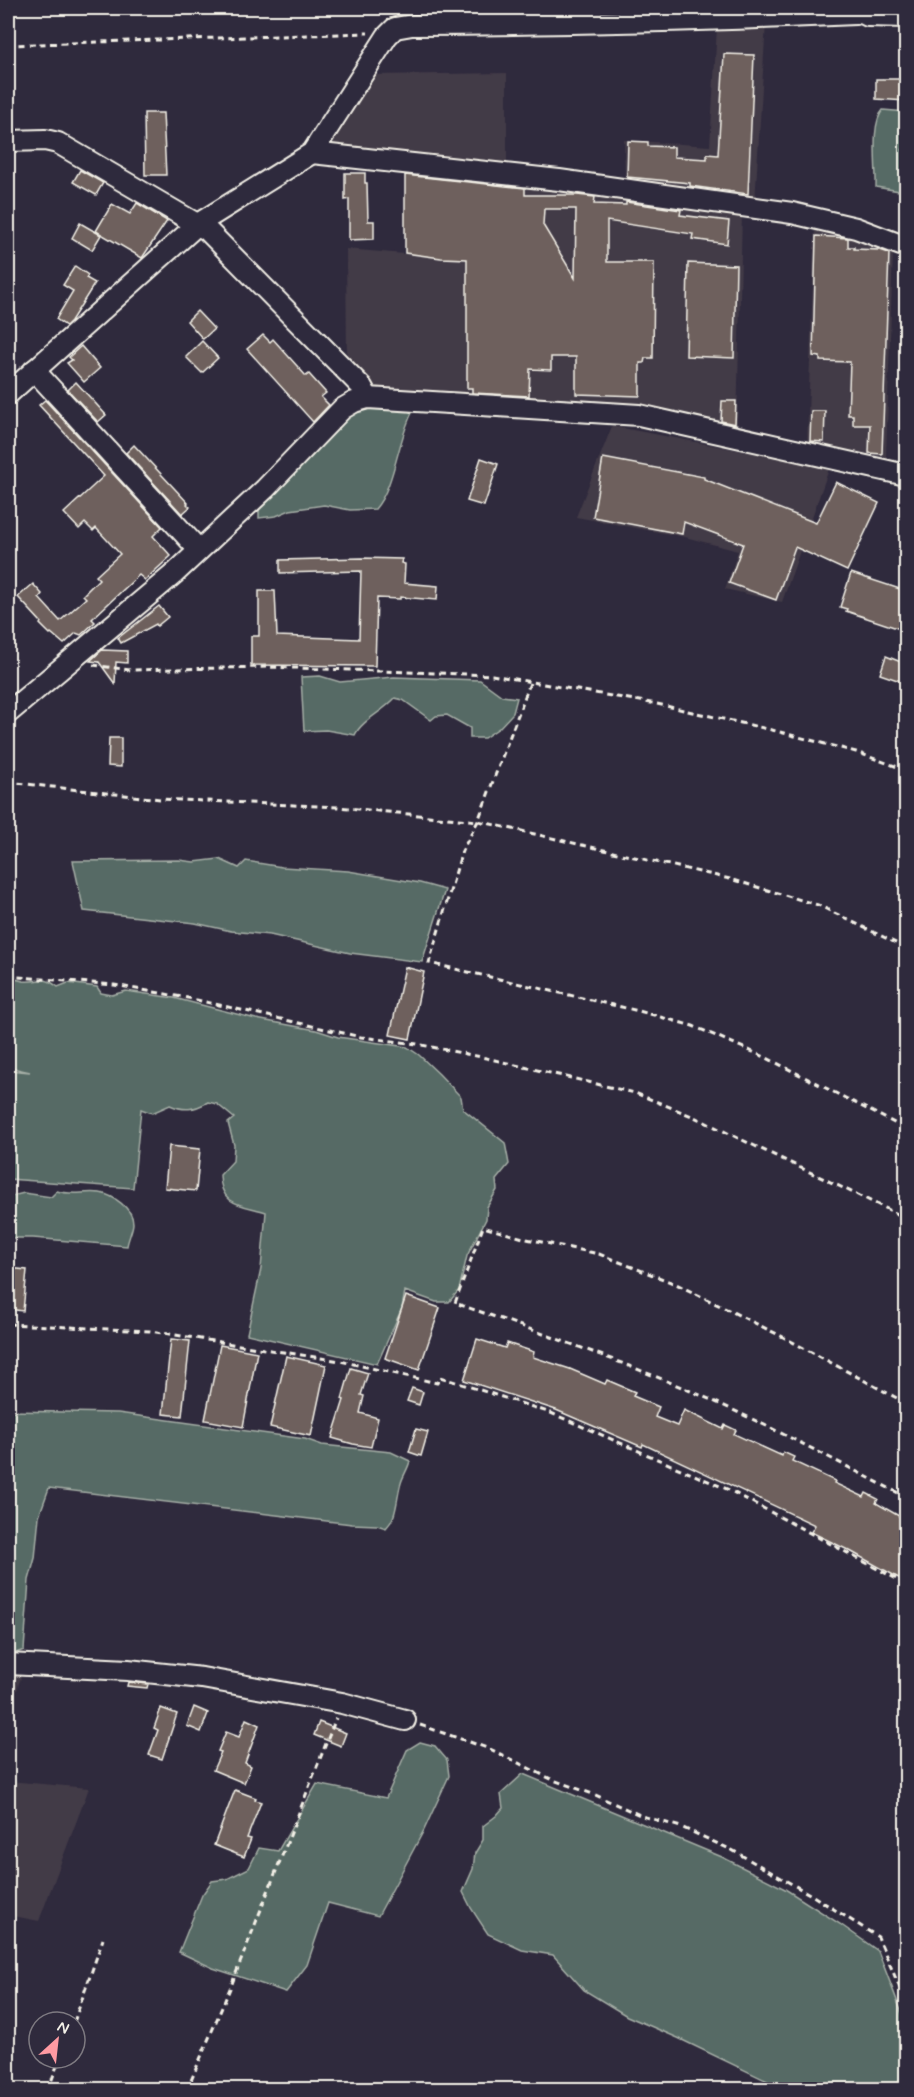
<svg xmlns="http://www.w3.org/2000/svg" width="914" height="2097" font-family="Mynerve,sans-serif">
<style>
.built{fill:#423a47}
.green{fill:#566a65;stroke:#a5aea6;stroke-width:1.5}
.building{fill:#6e615d;stroke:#f4f1e8;stroke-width:1.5;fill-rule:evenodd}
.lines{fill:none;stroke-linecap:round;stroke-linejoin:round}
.minor-casing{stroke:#f4f1e8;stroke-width:24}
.path{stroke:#f4f1e8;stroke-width:3;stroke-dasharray:6 4.5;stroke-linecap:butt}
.minor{stroke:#2f2a3d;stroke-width:20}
</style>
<rect width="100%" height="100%" fill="#2f2a3d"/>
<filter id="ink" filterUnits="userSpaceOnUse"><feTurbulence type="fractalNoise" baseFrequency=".0167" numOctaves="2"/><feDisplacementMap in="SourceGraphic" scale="12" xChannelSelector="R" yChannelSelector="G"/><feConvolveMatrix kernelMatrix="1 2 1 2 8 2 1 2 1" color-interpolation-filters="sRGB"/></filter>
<g filter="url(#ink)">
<!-- built -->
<g class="built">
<polygon points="766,22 755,203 625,185 624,140 710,146 717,27"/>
<polygon points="507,73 507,169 326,146 372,75"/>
<polygon points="405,169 742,212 737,429 582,400 462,398 375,388 347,362 346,249 405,254"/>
<polygon points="815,223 893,249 886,457 807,443"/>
<polygon points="612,426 775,457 829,469 782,602 725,589 738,551 685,537 576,517"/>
<polygon points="8,1668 24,1668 8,1718"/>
<polygon points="8,1781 89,1788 39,1921 8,1915"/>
</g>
<!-- green -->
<g class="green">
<path d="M883,110L906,112V192L876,187C877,168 870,124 883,110Z"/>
<path d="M363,406L402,407L412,413C397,442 395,486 375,509L350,510L324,505L290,510L276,516L259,518V506L349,411Z"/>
<path d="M320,676L340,682L394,677L480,680L502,696L517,698L513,713L499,728L484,738H470V728L447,715L436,716L431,720L403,700L395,698C384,711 362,720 355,735L326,730L304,731L301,677Z"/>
<polygon points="219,859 239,868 246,861 282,867 348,871 420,883 445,890 422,962 350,953 270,935 231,931 195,923 84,911 73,861 179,860 194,862"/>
<path d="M8,978C13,978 18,980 23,981C39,983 42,974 58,987L68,983L97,987L101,993L112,995L126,991L174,998L256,1019L316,1030L338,1037L407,1047L419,1055L439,1074L461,1097L463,1109L505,1143L509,1164L496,1180L497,1190L487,1207L486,1219L467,1256L459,1290L449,1302H436L405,1291L402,1308L377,1364L247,1334L261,1269L266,1212C243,1205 220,1206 220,1175L233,1161L234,1145L228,1123L234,1118L217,1104L208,1102C194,1110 184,1111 170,1105L152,1113L141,1109L133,1188L8,1179V1070L30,1072L8,1067Z"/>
<path d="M57,1191C73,1196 84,1191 100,1193C112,1195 133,1208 133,1223C133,1229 128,1239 127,1246L33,1238H8V1197L24,1193L51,1197Z"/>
<path d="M8,1411L118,1413L305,1439L322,1445L391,1452L410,1461C408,1469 403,1476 401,1483C396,1499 398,1516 386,1528L377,1525L352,1524L49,1488L39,1516L35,1558L29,1580L24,1650L8,1656Z"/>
<polygon points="420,1742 435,1746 447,1760 449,1776 424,1830 378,1916 328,1903 307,1965 286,1992 213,1968 179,1952 202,1895 212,1881 227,1879 249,1868 259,1848 278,1851 317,1784 386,1798 407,1750"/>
<polygon points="523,1774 722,1857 785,1889 840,1924 878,1951 906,2024 906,2089 784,2089 678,2038 627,2016 584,1990 553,1955 522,1950 488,1934 471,1908 463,1892 473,1869 475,1853 483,1840 483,1826 496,1816 503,1808 501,1794"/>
</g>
<!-- building -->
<g class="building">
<polygon points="724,54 754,55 748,194 690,186 690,183 627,177 628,141 648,142 648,146 674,147 674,157 707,159 707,154 718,155"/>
<polygon points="876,79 906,79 906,101 876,99"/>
<polygon points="144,113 163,113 166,175 145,175"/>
<polygon points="80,170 103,183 96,195 73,182"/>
<polygon points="345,173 365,173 365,183 367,183 368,221 374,221 374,239 349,240 349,199 345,200"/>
<path d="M405,175L525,188V195H577L595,197L594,204L626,205V202L681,210L680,215L729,221L727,244L692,239L693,234L607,221V262H654L653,358H645L644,363H640V396L576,394V357H551V370L530,369L529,396L472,393V388H467V259L441,258L405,253ZM544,209H576L575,278L543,225Z"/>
<polygon points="137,203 167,221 142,258 96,231 112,204 130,214"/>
<polygon points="80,223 101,235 92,250 72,238"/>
<polygon points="816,236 848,238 848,247 854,247 854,249 880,250 889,253 882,454 869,453 870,425 853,425 853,415 848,415 850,362 820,361 820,357 813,356"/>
<polygon points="688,263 736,265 734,358 686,356"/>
<polygon points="75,266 88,275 86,278 95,283 71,321 66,326 56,319 73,291 63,285"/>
<polygon points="197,311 214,329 203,339 187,321"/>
<polygon points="263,335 270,342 273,339 306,376 309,374 326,393 321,397 329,405 313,422 247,349"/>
<polygon points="202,341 218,358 202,373 186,357"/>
<polygon points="81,346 100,368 84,382 67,363 72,360 69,357"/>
<polygon points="76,382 106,415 98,422 68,390"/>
<polygon points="45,400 162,527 153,536 171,556 145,580 139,575 92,619 95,622 81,635 76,633 64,644 51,633 50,634 40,624 41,622 18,597 33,584 42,594 39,598 60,621 86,598 83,595 99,579 96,576 120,554 96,528 93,531 85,523 79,529 64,513 104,476 39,405"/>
<polygon points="722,401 736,401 735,424 721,421"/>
<polygon points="811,411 825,411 824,442 810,441"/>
<polygon points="134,445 188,503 187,504 190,507 182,514 126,453"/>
<polygon points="481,458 498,464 484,506 467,501"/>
<polygon points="603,458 704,477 704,479 816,523 836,482 879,503 847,571 795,547 776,600 729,583 743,544 684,522 682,534 593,517"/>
<polygon points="362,558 402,559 401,563 405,564 404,583 438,586 437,600 400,597 400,599 377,598 375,666 251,665 251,636 259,636 259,591 275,591 277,636 359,639 361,571 280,573 280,560"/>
<polygon points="851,573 906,591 906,631 846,611 847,609 840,607"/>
<polygon points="159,606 168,617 157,626 156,624 121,643 118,638"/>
<polygon points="102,650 127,651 127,663 116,662 115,684 99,662 90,661"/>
<polygon points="886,656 906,664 906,683 880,674"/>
<polygon points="109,738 121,738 121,767 108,766"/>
<polygon points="405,967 424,972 410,1039 390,1035"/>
<polygon points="169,1146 200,1149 196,1191 165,1188"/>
<polygon points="8,1268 27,1270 23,1311 8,1309"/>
<polygon points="406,1296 440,1308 419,1370 385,1358"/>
<polygon points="171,1339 190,1341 182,1416 163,1414"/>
<polygon points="477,1339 505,1348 507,1343 534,1352 533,1357 570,1369 605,1384 607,1380 635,1392 633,1396 659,1407 655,1417 677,1426 684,1410 723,1429 725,1425 736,1430 734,1434 782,1456 783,1452 794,1457 792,1461 835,1481 834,1483 864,1497 866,1493 878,1499 876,1503 906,1520 906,1582 850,1551 811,1532 815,1525 643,1444 642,1447 556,1410 464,1380"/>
<polygon points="220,1345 257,1352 243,1427 205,1420"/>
<polygon points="286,1356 326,1365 311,1436 270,1427"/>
<polygon points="351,1368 368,1373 361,1395 364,1396 360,1413 378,1418 371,1447 353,1444 332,1438 344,1400 342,1399"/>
<polygon points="412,1388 423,1392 419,1405 407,1401"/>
<polygon points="416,1429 428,1432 421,1456 409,1452"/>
<polygon points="128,1682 148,1684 147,1688 127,1686"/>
<polygon points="194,1707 208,1713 201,1732 187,1726"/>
<polygon points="161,1708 177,1714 162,1759 149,1755 158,1730 154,1728"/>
<polygon points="246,1719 259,1725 245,1763 251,1766 244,1783 213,1770 221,1752 218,1751 226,1732 239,1737"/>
<polygon points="319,1722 346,1733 341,1746 314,1735"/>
<polygon points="235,1790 256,1798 255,1800 261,1802 247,1838 251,1839 244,1857 214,1845"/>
</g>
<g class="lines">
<!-- minor casing -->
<g class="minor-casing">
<g id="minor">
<polyline points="860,12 868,16 906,17"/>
<polyline points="8,141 45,140 58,143 207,230 362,387 368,398"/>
<polyline points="312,153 559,180 792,213 856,228 906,247"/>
<polyline points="34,370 199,550"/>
<path d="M8,394L198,224L312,153L387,36L395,28L412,25C560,24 707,21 855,14L860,12L864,8"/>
<polyline points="8,713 175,573 265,489 342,409 354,402 368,398 639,415 906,475"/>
<polyline points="8,1664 128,1670 202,1678 342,1703 405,1720"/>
</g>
</g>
<!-- path -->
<g class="path">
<polyline points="8,45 368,33"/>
<polyline points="902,150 906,150"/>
<polyline points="93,665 130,670 267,667 492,675 657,704 772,730 856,752 906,770"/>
<polyline points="530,683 478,821 462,851 429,963 639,1011 693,1026 767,1058 906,1129"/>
<polyline points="8,782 160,799 338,807 478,821 730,879 818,905 906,948"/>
<polyline points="8,976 114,985 188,998 361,1037 417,1044 486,1058 635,1093 692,1116 906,1218"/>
<polyline points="8,1324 150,1331 340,1361 437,1383 440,1377 551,1413 729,1490 906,1584"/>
<path d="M906,1403L785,1338L676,1284L599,1254L527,1239L483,1227L455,1303C533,1330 610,1357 686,1389C761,1421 834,1460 906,1497"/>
<polyline points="420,1725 490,1749 553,1780 593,1794 642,1816 681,1827 732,1850 813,1896 878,1937 906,2002"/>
<polyline points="74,2022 103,1939"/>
<polyline points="48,2090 60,2058"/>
<polyline points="187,2090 231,1986 336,1718"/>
</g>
<!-- minor -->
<use href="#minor" class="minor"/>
</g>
</g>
<!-- margin -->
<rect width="914" height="2097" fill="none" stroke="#2f2a3d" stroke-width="30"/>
<rect x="15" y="15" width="884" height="2067" fill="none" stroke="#f4f1e8" stroke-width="2" filter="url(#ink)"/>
<!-- north arrow -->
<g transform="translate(57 2040) rotate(27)"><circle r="28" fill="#2f2a3d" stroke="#7e7a81" stroke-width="1.5"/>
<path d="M0-4.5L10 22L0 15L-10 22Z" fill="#ff9aa2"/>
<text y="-9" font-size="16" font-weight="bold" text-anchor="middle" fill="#f4f1e8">N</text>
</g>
</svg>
